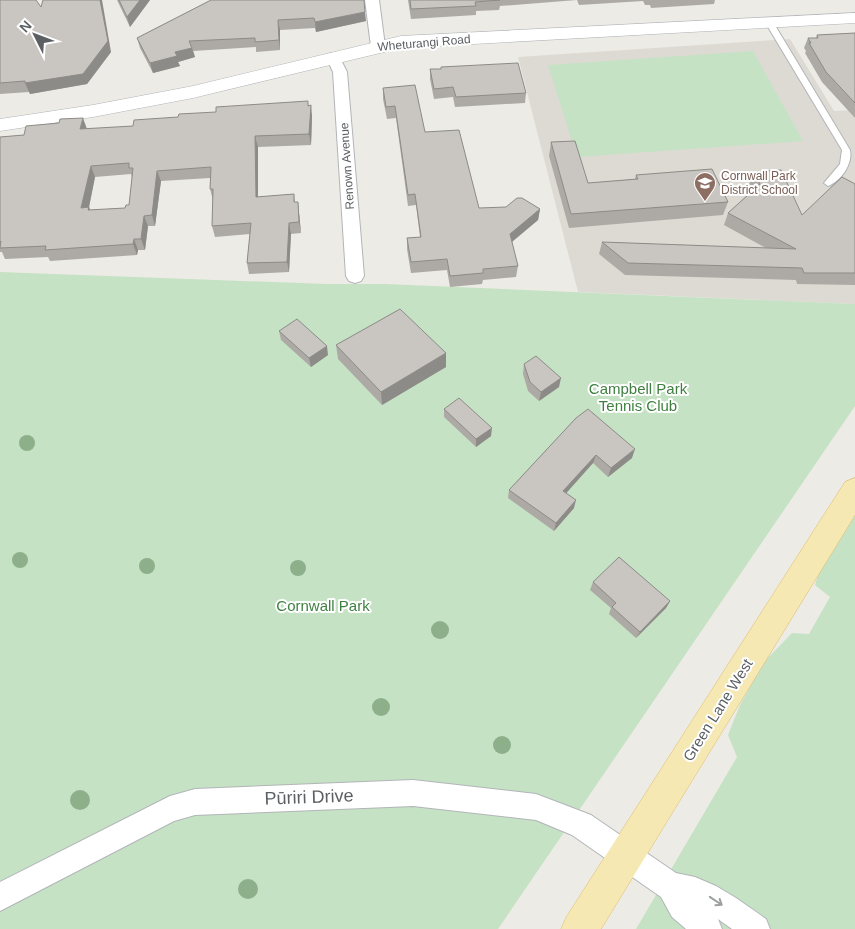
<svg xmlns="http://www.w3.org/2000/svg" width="855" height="929" font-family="Arial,sans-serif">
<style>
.education{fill:#dddad3}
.green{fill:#c5e2c4}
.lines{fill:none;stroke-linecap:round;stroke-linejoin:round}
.lane-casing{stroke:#b2b5b8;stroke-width:2}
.street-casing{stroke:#b2b5b8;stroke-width:2}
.secondary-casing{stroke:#b1b4b8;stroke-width:1}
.primary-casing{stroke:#e0bb6b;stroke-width:1}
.lane{fill:#fff;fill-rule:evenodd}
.street{fill:#fff;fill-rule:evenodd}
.secondary{fill:#fff;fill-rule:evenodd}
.primary{fill:#f5e8b2;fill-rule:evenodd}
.tree{fill:#8db08a}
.wall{fill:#adaaa6;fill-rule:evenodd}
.shaded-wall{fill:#8d8b87}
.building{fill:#c9c6c1;stroke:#8d8b87;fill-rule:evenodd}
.oneway{stroke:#9da0a1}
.labels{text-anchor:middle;stroke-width:4;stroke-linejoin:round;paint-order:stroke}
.far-street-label{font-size:12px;fill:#5c6063;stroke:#fff}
.far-education-label{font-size:12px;fill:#785e54;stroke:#fff;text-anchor:start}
.park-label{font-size:15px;fill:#3f7f40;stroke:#fff}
.street-label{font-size:15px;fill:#5c6063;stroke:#fff}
.near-street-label{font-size:18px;fill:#5c6063;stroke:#fff}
</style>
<rect width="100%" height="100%" fill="#edebe5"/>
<!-- education -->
<polygon class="education" points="790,39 834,111 855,110 855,304 578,292 518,57"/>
<!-- green -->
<g class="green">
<polygon points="753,51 803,141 577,157 548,65"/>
<polygon points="0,272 326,284 385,284 855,304 855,406 498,929 0,929"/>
<polygon points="855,503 855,929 636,929 737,757 728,735 740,705 763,663 792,633 809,634 830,597 815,585 823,558"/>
</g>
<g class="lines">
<!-- lane casing -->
<g class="lane-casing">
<path id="lane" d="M766,20L773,22L850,150C853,164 841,181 828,186L824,183L840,164L842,150L765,22Z"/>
</g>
<!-- street casing -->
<g class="street-casing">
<g id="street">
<polygon points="365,0 379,0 385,46 383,49 373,49 371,46"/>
<polygon points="333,53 338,54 347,72 364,276 361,281 355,283 349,281 346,276 333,72 326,57 328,54"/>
<polygon points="413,780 536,794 591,815 676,873 695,877 716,886 736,898 766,919 770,929 732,929 718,919 722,929 686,929 672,917 661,897 572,835 536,820 413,806 195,815 174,821 0,911 0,882 170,796 195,789"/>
</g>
</g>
<!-- secondary casing -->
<g class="secondary-casing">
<polygon id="secondary" points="855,13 855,23 401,48 193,98 93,117 0,131 0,119 93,105 193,86 401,36"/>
</g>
<!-- primary casing -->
<g class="primary-casing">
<polygon id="primary" points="855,478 855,515 601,929 561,929 567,916 845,482"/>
</g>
<!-- lane -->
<use href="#lane" class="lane"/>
<!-- street -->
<use href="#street" class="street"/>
<!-- secondary -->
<use href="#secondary" class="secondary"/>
<!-- primary -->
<use href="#primary" class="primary"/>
</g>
<!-- trees -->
<g class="tree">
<circle cx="27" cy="443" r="8"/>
<circle cx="20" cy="560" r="8"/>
<circle cx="147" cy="566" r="8"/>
<circle cx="298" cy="568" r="8"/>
<circle cx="440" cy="630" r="9"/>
<circle cx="381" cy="707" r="9"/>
<circle cx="502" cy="745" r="9"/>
<circle cx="80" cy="800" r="10"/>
<circle cx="248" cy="889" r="10"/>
</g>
<!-- wall -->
<g class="wall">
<polygon points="0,0 41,7 111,52 87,84 30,94 29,92 0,94"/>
<polygon points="117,0 150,0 130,27"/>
<polygon points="211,0 366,21 316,32 315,28 280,30 280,50 256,52 256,47 193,51 195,57 178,62 180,66 153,73 140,48 137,38"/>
<polygon points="408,0 715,0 714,4 651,8 650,5 645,5 643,1 579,5 577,0 500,6 499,10 476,11 476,15 411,19"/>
<polygon points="855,33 855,118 822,82 805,53 806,51 804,48 808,38 816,38 817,35"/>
<polygon points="430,69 526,93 525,103 455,107 453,97 434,99 430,79"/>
<polygon points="383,88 425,132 479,208 540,209 538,220 512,242 518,266 516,277 483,280 482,284 450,287 447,270 411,273 407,249 407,238 420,237 416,205 408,206 396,118 387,119 383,99"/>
<path d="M309,105L312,116L311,145L258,147V197L294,194L295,202H298L299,213L301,233L291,234L289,272L249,274L247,263L250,234L215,237L212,226L213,200L210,189V178L161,181L155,226H148L145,250H138L137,255L50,261L48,257L5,259L2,252H0V137L24,135L87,129L133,126L178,117ZM131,174L132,178L129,205L125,208L90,210L89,207L95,177Z"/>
<polygon points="551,142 588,183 635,179 636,175 728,202 723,215 569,228 549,156"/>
<polygon points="754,172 802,215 855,184 855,285 797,284 796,280 625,275 599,254 602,242 766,248 724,225 728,213 752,191 749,184"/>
<polygon points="279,331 328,355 311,367 281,340"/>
<polygon points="336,345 446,353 446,367 382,405 338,359"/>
<polygon points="524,364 559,387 539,401 528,391 523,374"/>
<polygon points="444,409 491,436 476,447 444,417"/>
<polygon points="576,418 632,458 608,477 593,463 566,493 574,508 554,531 508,498 509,490"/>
<polygon points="593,582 670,601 666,608 636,638 609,614 611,608 590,590"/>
</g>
<!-- shaded-wall -->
<g class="shaded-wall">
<polygon points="100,0 102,0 111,52 87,84 30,94 25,83"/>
<polygon points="140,0 150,0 130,27 127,17"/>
<polygon points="365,12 366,21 316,32 315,22"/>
<polygon points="278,20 280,30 280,50 279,40"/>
<polygon points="192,48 195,57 178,62 180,66 153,73 150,63 175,52"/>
<polygon points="311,105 312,116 311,145 309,134"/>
<polygon points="83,118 87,129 80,129"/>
<polygon points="255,136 258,147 258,208 256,197"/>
<polygon points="91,166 95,177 89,207 93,218 81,208"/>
<polygon points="157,171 161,181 155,226 152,215"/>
<polygon points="298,202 299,213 301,233 299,222"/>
<polygon points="540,209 538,220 508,245 510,234"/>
<polygon points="144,216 148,226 145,250 141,239"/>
<polygon points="289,223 291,234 289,272 287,262"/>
<polygon points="134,239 138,250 137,255 133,244"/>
<polygon points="327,346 328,355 311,367 309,358"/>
<polygon points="446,353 446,367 382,405 381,392"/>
<polygon points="561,378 559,387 539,401 541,392"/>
<polygon points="492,428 491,436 476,447 476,439"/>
<polygon points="635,449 632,458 608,477 611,468"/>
<polygon points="596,455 593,463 561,499 563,491"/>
<polygon points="576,500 574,508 554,531 556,523"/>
<polygon points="670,601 666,608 636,638 640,632"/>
</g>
<!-- building -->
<g class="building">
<polygon points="0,0 36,0 41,7 43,0 100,0 108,41 83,74 25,83 25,81 0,83"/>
<polygon points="119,0 140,0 127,17"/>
<polygon points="211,0 364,0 365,12 315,22 314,18 278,20 279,40 255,42 255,38 189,41 192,48 175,52 177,56 150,63 137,38"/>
<polygon points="410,0 500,0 475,2 476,6 411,9"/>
<polygon points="855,33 855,103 826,72 809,43 811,43 808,38 818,38 817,35"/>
<polygon points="518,63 526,93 456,97 453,87 434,89 430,69 441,69 441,67"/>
<polygon points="415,85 425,132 459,130 479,208 506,207 517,198 522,198 540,209 510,234 518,266 483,269 483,273 450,276 447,259 411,262 407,238 421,237 415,194 408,195 395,106 386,107 383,88"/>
<path d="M308,101V106L311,105L309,134L255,136L256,197L294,194V202H298L299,222L289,223L287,262L247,263L251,223L212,226L213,189H210L211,167L157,171L152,215L144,216L141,239H134L133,244L45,250L46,246L0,248L1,241L0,242V137L24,135L26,126L59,123L60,119L83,118L80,129L133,126L134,120L178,117L179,114L216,112V107ZM129,163V168H133L129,205H126L125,208L88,210L89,207L81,208L91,166Z"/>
<polygon points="575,141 588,183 638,179 636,175 712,169 728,202 571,214 551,142"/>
<polygon points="781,170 802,215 842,177 855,184 855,273 804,273 802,268 628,263 602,242 796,249 728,213 760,184 754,172"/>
<polygon points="400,309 446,353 381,392 336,345"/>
<polygon points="297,319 327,346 309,358 279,331"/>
<polygon points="536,356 561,378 541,392 530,382 524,364"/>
<polygon points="459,398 492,428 476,439 444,409"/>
<polygon points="588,409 635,449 611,468 596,455 563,491 576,500 556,523 509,490 576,418"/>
<polygon points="619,557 670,601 640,632 612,607 616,603 593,582"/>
</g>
<!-- one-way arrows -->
<defs><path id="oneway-shaft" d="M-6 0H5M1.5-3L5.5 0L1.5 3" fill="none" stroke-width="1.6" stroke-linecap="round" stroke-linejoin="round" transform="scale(1.25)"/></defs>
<use class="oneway" href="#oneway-shaft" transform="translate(716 901) rotate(34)"/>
<!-- icons -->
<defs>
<g id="school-pin" transform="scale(1.125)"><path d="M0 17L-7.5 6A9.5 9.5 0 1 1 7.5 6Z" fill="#8d6e63" stroke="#fff"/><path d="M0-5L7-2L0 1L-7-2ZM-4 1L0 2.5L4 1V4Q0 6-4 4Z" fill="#fff"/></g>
</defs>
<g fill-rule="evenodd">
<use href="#school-pin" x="705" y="183"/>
</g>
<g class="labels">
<!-- far-street labels -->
<g class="far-street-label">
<text transform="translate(424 43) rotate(-5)" y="4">Wheturangi Road</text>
<text transform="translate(347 166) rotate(-94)" y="4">Renown Avenue</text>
</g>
<!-- far-education labels -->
<g class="far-education-label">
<text x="721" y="180">Cornwall Park<tspan x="721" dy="14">District School</tspan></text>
</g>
<!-- park labels -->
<g class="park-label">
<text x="638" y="394">Campbell Park<tspan x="638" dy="17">Tennis Club</tspan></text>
<text x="323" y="611">Cornwall Park</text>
</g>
<!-- street labels -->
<g class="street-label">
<text transform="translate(718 710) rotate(-58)" y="5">Green Lane West</text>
</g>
<!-- near-street labels -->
<g class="near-street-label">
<text transform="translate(309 797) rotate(-2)" y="6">Pūriri Drive</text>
</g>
</g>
<!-- north arrow -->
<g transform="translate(35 35) rotate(312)" stroke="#ffffff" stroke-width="4" paint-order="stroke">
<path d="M0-4L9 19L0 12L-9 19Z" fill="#5c6063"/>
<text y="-8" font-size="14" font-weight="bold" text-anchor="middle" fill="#5c6063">N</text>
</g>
</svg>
